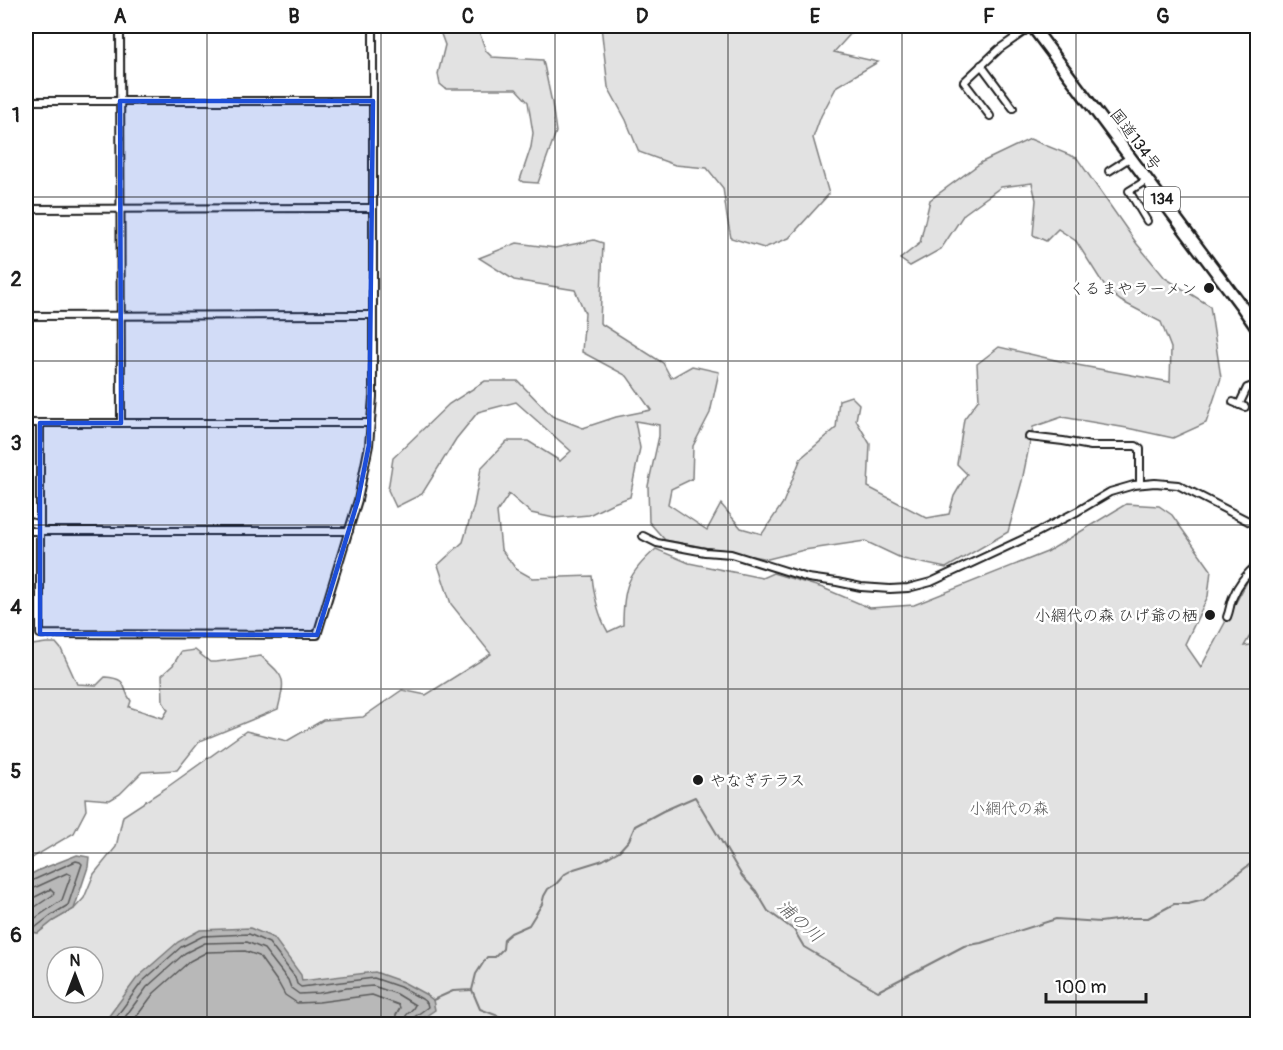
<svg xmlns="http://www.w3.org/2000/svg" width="1283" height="1050" font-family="Pangolin,'Klee One',sans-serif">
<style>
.green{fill:#e2e2e2;stroke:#7f7f7f;stroke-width:1.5;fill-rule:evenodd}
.water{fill:#b8b8b8;stroke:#7a7a7a;stroke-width:1.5}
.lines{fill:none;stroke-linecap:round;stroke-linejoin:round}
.shore{stroke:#5a5a5a;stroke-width:1.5}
.stream{stroke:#7a7a7a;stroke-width:2}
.street-casing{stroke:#1c1c1c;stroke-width:10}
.highway-casing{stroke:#1c1c1c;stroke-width:15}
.street{stroke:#fff;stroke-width:6}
.highway{stroke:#fff;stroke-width:10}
.marked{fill:#1d4ed8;fill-opacity:0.2;stroke:#1d4ed8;stroke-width:4.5;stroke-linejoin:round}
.grid{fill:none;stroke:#1c1c1c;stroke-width:1.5;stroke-opacity:0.55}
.poi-dot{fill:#1c1c1c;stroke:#fff;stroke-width:2}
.labels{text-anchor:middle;stroke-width:5;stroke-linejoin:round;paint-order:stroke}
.shield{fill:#fff;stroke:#606060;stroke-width:1.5}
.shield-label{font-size:15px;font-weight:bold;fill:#1c1c1c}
.street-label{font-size:16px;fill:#1c1c1c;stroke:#fff}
.poi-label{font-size:16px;fill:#1c1c1c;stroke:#fff;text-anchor:end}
.park-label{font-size:16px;fill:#575757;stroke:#fff}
.water-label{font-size:18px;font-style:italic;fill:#5a5a5a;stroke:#fff}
.neatline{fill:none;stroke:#1c1c1c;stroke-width:2}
.grid-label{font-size:20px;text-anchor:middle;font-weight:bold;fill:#1c1c1c}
</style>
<rect width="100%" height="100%" fill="#fff"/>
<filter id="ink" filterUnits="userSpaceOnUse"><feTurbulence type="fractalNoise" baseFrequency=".0167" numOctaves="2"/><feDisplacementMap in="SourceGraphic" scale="12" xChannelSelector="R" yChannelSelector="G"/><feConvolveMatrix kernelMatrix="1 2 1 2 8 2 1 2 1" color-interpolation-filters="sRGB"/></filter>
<g filter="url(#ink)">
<!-- green -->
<g class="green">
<polygon points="438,26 477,26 486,51 492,57 543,60 552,103 556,132 538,183 523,182 520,180 531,147 533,133 528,102 516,89 446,89 440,84 438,74 445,45"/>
<polygon points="601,26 855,26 855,29 834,52 878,62 837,86 821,116 813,138 829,194 789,238 764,248 731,238 727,217 723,188 707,168 675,165 639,152 626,120 608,87"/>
<path d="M1030,139L1077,158L1137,244L1165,278L1210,306L1221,378L1206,423L1173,438L1127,428L1062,417L1033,427L1022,481L1008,532L946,568L903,559L865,541L804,550L768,559L665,540L649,522L648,486L659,436V425L635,421L640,448L630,497L611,504L589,515L554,518L531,513L509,494L497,512L501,549L516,569L532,578L592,576C594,596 598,615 608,632L623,625C623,588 627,574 656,549L689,563L762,578L773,573L823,588L870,608L914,605L1047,552L1126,504L1159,506L1172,515L1211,570L1208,596L1185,644L1201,667L1247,582L1257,572V624L1244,646L1257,644V1024H103L104,1022L90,1024H48L26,1015V931L38,933L53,921L74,909L84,898L94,874L116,847L123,816L166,788L246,731L287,741L323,720L363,717L402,690L426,695L491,654L451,604L438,565L463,542L474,505L481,468L507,441H528L560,461L571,451L516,402L478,412L456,439L422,494L396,507L388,490L393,458L449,404L485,381H518L552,416L583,428L616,417L651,410L627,376L582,352L585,313L575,290L514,280L479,258L517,243L555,248L594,240L603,243L600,323L663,363L671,378L692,366L719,372L710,413L693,446L692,479L671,489L668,504L707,530L721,504L741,528L762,534L783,503L801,458L836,428L839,400L851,396L859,404L856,420L870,444L868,487L927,518L949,514L954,496L967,474L957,464L964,419L979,399L977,364L999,347L1077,365L1170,382L1171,348L1161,322L1121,301L1107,290L1076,241L1058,229L1046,241L1033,235L1036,200L1032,183L1001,187L964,214L941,249L910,266L900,259L920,243L930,200L982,162ZM57,957H93V993H57Z"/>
<path d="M46,643H56L61,649L77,684L97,685L105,677C130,679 120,686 131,701L129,707L163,718L168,710L163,702L162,675L173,665L181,652L195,650L210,662H216L261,656C285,678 286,676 278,709L200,741L177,770L142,772L120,794L110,800L85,798L86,810L74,833L35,856L26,863V836L29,835V820L26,816V646Z"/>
</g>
<!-- water -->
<g class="water">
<polygon points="77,855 89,857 88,867 74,909 53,921 38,933 26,931 26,877 39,870"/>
<polygon points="250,928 274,938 301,975 302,981 375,972 403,982 425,994 433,1000 435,1010 414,1024 103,1024 137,978 178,942 200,930"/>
</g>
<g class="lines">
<!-- shore -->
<g class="shore">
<polyline points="26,882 29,882 76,861 80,862 82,864 68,905 50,916 36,927 26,926"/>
<polyline points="26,889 32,889 67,873 71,875 62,900 34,919 26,918"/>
<polyline points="26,899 35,897 51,889 54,892 53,895 32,909 26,909"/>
<polyline points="111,1024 142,982 181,947 203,936 249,934 269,943 295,977 297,984 301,987 374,978 400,987 422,999 427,1003 428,1007 413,1018 411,1024"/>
<path d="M120,1024L147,987L185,953L205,943L247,942L264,949L288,980L291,988L299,994L319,993L347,988L373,986L397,994L415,1005C412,1013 404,1012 404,1024"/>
<polyline points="131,1024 154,993 190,961 207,952 245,951 259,956 279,984 285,995 297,1003 319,1002 372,995 399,1005 400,1008 396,1015 395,1024"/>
</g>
<!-- stream -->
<g class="stream">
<polyline points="472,990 480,1009 519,1024"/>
<polyline points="433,1000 453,991 472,990 476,974 487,957 495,957 503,949 504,939 511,933 529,925 542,904 544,896 548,889 556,884 565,874 574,869 603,860 619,851 629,840 635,826 663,811 695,797 742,876 756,891 768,911 794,930 804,947 878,991 964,946 981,943 1056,919 1100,922 1131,918 1148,918 1174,904 1188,904 1204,900 1258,858"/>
</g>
<!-- street casing -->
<g class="street-casing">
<g id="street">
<polyline points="120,26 121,423"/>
<polyline points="981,65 1013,108"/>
<polyline points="26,101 373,101"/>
<polyline points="990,116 964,82 999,49 1032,26"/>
<polyline points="1109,171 1131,157"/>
<polyline points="26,209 373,208"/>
<polyline points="1147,221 1129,191 1147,180"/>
<polyline points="26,316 373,315"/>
<polyline points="1233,402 1245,407"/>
<polyline points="1239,405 1247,388 1258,384"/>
<polyline points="26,423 40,423 40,634 317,635 358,500 369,445 373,397 373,26"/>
<polyline points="40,423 371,423"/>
<polyline points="1029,437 1063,441 1091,446 1136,446 1140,449 1140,484"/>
<polyline points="26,521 40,525"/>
<polyline points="26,531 349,531"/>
<polyline points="643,536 657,543 705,552 731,554 808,578 837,582 861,587 890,589 908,588 931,582 1032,535 1078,511 1110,492 1134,485 1155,483 1178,485 1258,526"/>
<path d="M1227,617C1230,610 1230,603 1233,597C1238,584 1247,573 1258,564"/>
</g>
</g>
<!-- highway casing -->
<g class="highway-casing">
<polyline id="highway" points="1032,26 1240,304 1258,330"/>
</g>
<!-- street -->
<use href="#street" class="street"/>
<!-- highway -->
<use href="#highway" class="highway"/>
</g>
</g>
<!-- marked area -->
<path class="marked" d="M120,101H373L369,445L358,500L317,635L40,634V423H121Z"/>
<!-- grid -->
<path class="grid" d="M207,26V1024M381,26V1024M555,26V1024M728,26V1024M902,26V1024M1076,26V1024M26,197H1258M26,361H1258M26,525H1258M26,689H1258M26,853H1258"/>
<!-- markers -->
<g class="poi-dot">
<circle cx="1209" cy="288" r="6"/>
<circle cx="1210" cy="615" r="6"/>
<circle cx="698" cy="780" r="6"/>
</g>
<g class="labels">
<!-- shield labels -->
<rect class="shield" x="1144" y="187" width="36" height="24" rx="4.5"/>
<g class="shield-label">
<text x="1162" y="204">134</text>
</g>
<!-- street labels -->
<g class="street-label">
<text transform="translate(1136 139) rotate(53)" y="6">国道134号</text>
</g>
<!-- poi labels -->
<g class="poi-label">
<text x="1197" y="294">くるまやラーメン</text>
<text x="1198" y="621">小網代の森 ひげ爺の栖</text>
<text x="710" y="786" text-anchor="start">やなぎテラス</text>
</g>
<!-- park labels -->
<g class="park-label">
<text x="1009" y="814">小網代の森</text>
</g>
<!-- water labels -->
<g class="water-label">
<text transform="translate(800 921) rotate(42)" y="6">浦の川</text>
</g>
</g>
<!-- margin -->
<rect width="1283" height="1050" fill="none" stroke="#fff" stroke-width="66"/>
<!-- north arrow -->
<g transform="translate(75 975)"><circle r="28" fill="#ffffff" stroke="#a4a4a4" stroke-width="1.5"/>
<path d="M0-4.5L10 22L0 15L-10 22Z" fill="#1c1c1c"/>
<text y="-9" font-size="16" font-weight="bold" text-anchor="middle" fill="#1c1c1c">N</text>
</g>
<!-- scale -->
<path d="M1046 993v9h100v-9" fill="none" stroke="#1c1c1c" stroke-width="3"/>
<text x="1055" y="993" font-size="18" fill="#1c1c1c" stroke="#ffffff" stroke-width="4.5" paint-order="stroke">100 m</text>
<rect x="33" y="33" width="1217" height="984" class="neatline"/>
<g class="grid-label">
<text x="120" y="23">A</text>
<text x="294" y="23">B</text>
<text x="468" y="23">C</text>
<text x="642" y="23">D</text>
<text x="815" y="23">E</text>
<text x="989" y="23">F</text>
<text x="1163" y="23">G</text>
<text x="16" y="122">1</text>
<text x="16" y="286">2</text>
<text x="16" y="450">3</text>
<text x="16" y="614">4</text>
<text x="16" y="778">5</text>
<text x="16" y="942">6</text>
</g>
</svg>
